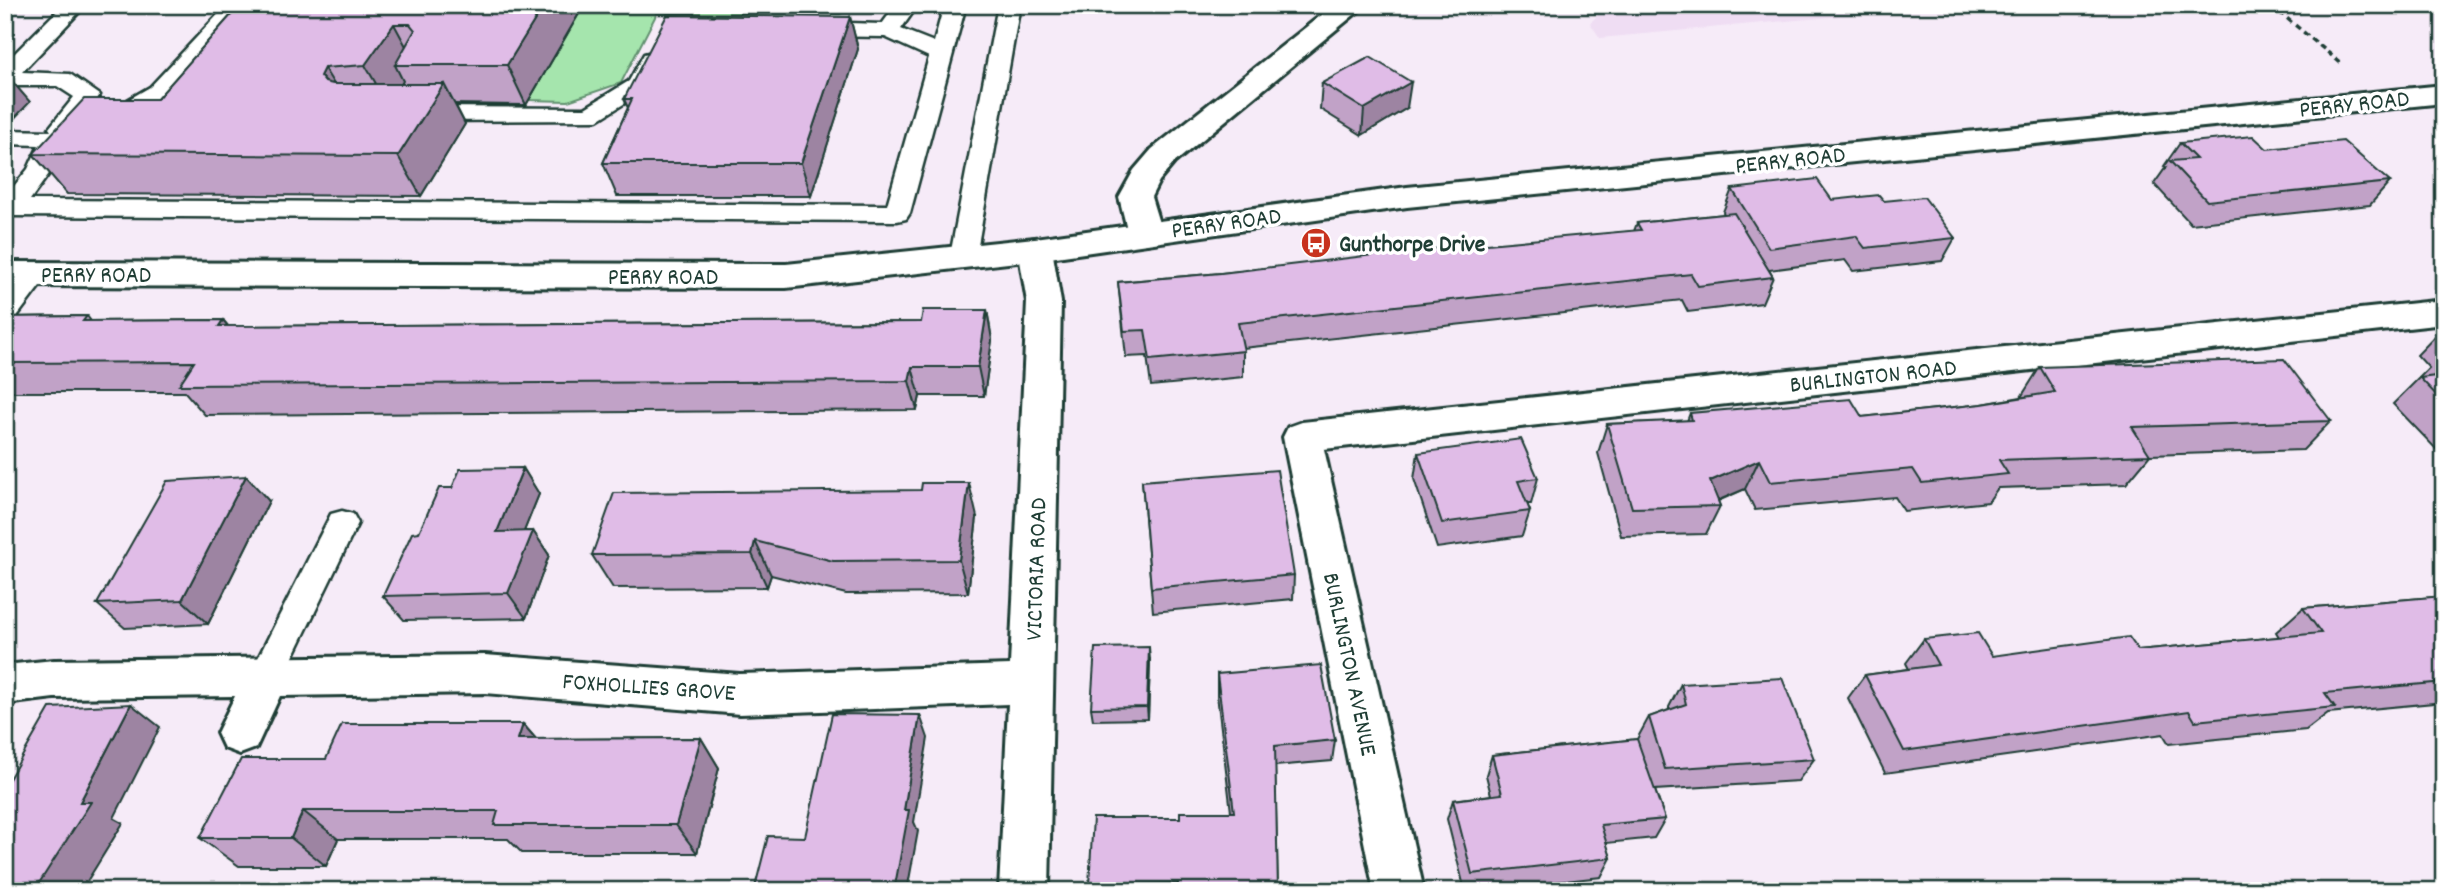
<svg xmlns="http://www.w3.org/2000/svg" width="2449" height="896" font-family="Dekko,sans-serif">
<style>
.built{fill:#efddf3}
.green{fill:#a5e5ad;stroke:#629170;stroke-width:2}
.lines{fill:none;stroke-linecap:round;stroke-linejoin:round}
.service-casing{stroke:#1f3d34;stroke-width:5}
.minor-casing{stroke:#1f3d34;stroke-width:6}
.tertiary-casing{stroke:#1f3d34;stroke-width:6}
.path{stroke:#1f3d34;stroke-width:3.5;stroke-dasharray:6 4.5;stroke-linecap:butt}
.service{fill:#fff;fill-rule:evenodd}
.minor{fill:#fff;fill-rule:evenodd}
.tertiary{fill:#fff;fill-rule:evenodd}
.wall{fill:#c1a2c7;stroke:#1f3d34;stroke-width:2}
.shaded-wall{fill:#9d84a2;stroke:#1f3d34;stroke-width:2}
.building{fill:#e0bce7;stroke:#1f3d34;stroke-width:2}
.labels{text-anchor:middle;stroke-width:7;stroke-linejoin:round;paint-order:stroke}
.street-label{font-size:24px;fill:#1f3d34;stroke:#fff}
.poi-label{font-size:24px;font-weight:bold;fill:#1f3d34;stroke:#fff;text-anchor:start}
</style>
<rect width="100%" height="100%" fill="#f6ebf8"/>
<filter id="ink" filterUnits="userSpaceOnUse"><feTurbulence type="fractalNoise" baseFrequency=".0143" numOctaves="2"/><feDisplacementMap in="SourceGraphic" scale="14" xChannelSelector="R" yChannelSelector="G"/><feConvolveMatrix kernelMatrix="1 2 1 2 8 2 1 2 1" color-interpolation-filters="sRGB"/></filter>
<g filter="url(#ink)">
<!-- built -->
<polygon class="built" points="1608,5 1962,5 1600,38 1590,23"/>
<!-- green -->
<polygon class="green" points="584,5 860,5 840,14 657,13 621,83 568,101 529,100"/>
<g class="lines">
<!-- service casing -->
<g class="service-casing">
<g id="service">
<polygon points="63,5 86,5 22,72 70,74 100,95 69,133 64,135 66,138 51,171 30,200 887,205 929,57 885,37 814,36 806,34 803,29 806,24 814,22 882,24 896,5 918,5 901,29 934,42 944,5 966,5 910,213 906,219 897,221 10,216 5,215 5,197 28,169 39,145 5,144 5,130 51,131 49,128 74,97 57,86 5,86 5,63"/>
<path d="M227,5H250C229,35 142,132 105,123L101,118L105,113L150,87Z"/>
<polygon points="998,5 1020,5 976,256 972,262 963,265 954,262 950,256"/>
<polygon points="652,52 660,54 663,59 646,90 598,120 421,121 413,119 409,114 413,109 421,107 585,108 629,81 644,54"/>
<polygon points="36,265 45,268 49,274 15,319 5,321 5,293 27,268"/>
<polygon points="342,511 353,514 358,523 278,688 266,692 254,688 249,677 254,666 331,514"/>
</g>
</g>
<!-- minor casing -->
<g class="minor-casing">
<g id="minor">
<polygon points="1334,5 1366,5 1174,163 1159,181 1151,197 1162,233 1157,241 1145,244 1133,241 1128,233 1119,197 1134,170 1152,149"/>
<polygon points="1035,238 1047,241 1052,249 1061,302 1049,891 999,891 1008,704 740,714 485,693 280,696 256,748 240,754 224,748 217,733 235,696 54,698 5,704 5,665 54,660 485,655 740,674 1010,665 1027,302 1018,249 1023,241"/>
<polygon points="2444,300 2444,324 1324,449 1424,891 1374,891 1283,437 1288,427 1302,422"/>
</g>
</g>
<!-- tertiary casing -->
<g class="tertiary-casing">
<polygon id="tertiary" points="2444,85 2444,103 1407,207 1035,260 786,288 5,286 5,262 786,264 1035,238 1407,187"/>
</g>
<!-- path -->
<polyline class="path" points="2271,5 2343,65"/>
<!-- service -->
<use href="#service" class="service"/>
<!-- minor -->
<use href="#minor" class="minor"/>
<!-- tertiary -->
<use href="#tertiary" class="tertiary"/>
</g>
<!-- wall -->
<g class="wall">
<polygon points="240,5 584,5 526,105 455,104 465,124 421,196 67,194 33,154 157,99"/>
<polygon points="850,17 858,49 811,196 617,196 603,163 628,108 624,99"/>
<polygon points="1322,83 1407,108 1362,135 1320,109"/>
<polygon points="2180,143 2267,149 2390,182 2370,205 2191,224 2154,184 2166,167 2164,166"/>
<polygon points="1732,189 1832,200 1884,201 1955,238 1942,261 1853,271 1845,260 1769,270 1773,277 1762,303 1688,312 1682,300 1243,348 1243,377 1151,386 1147,356 1126,357 1118,282 1221,273 1634,231 1637,223 1724,214 1723,212"/>
<polygon points="987,310 992,340 984,396 920,396 917,410 205,415 185,392 5,392 5,317 87,316 91,321 223,320 228,326 921,322"/>
<polygon points="2442,329 2444,329 2444,449 2437,450 2393,404 2429,368 2417,355"/>
<polygon points="2040,367 2331,421 2303,450 2150,455 2126,484 1998,488 1988,502 1904,511 1895,497 1755,510 1745,489 1718,501 1720,506 1706,534 1621,536 1598,453 1607,424 1687,421 1690,413 1862,417 1982,404 2021,397"/>
<polygon points="1418,453 1538,478 1531,504 1527,504 1530,511 1522,536 1437,548 1414,479"/>
<polygon points="523,468 539,494 524,531 533,531 549,555 526,618 404,620 383,596 419,532 452,488"/>
<polygon points="1142,481 1294,575 1293,599 1153,612"/>
<polygon points="269,501 208,624 125,628 97,604"/>
<polygon points="977,517 968,593 846,594 771,575 767,587 613,588 592,555"/>
<polygon points="2444,596 2444,702 2328,713 2306,730 2169,744 2163,734 1885,773 1848,698 1865,675 1909,669 1906,663 1924,639 1992,656 2138,650 2279,637 2276,632 2303,608"/>
<polygon points="1150,660 1148,719 1093,720 1091,708"/>
<polygon points="1217,674 1335,740 1332,761 1275,766 1278,891 1090,891 1089,885 1180,818 1231,812 1217,695"/>
<polygon points="1681,684 1814,759 1798,781 1655,790 1665,819 1654,838 1606,843 1611,858 1601,877 1476,891 1465,891 1447,819 1453,800 1491,795 1486,775 1492,755 1637,739 1649,717 1669,710 1669,707"/>
<polygon points="523,724 536,739 701,738 719,768 697,853 522,853 508,839 338,839 326,866 239,866 200,838 326,759"/>
</g>
<!-- shaded-wall -->
<g class="shaded-wall">
<polygon points="544,5 584,5 526,105 507,65"/>
<polygon points="850,17 858,49 811,196 801,163"/>
<polygon points="394,24 415,63 395,65 403,81 388,104 365,65"/>
<polygon points="324,68 348,107 320,76"/>
<polygon points="5,73 30,102 5,128"/>
<polygon points="1411,82 1407,108 1362,135 1364,109"/>
<polygon points="444,84 465,124 421,196 398,156"/>
<polygon points="987,310 992,340 984,396 978,367"/>
<polygon points="223,320 247,349 219,326"/>
<polygon points="912,367 920,396 917,410 909,381"/>
<polygon points="1759,460 1745,489 1705,506 1710,481"/>
<polygon points="523,468 539,494 514,556 497,532"/>
<polygon points="246,476 269,501 208,624 182,600"/>
<polygon points="969,483 977,517 968,593 959,560"/>
<polygon points="533,531 549,555 526,618 508,593"/>
<polygon points="755,541 771,575 767,587 752,554"/>
<polygon points="1149,647 1150,660 1148,719 1147,707"/>
<polygon points="131,704 160,727 114,818 123,823 81,891 34,891"/>
<polygon points="920,715 928,738 914,822 918,831 907,891 894,891 904,810"/>
<polygon points="523,724 549,754 518,739"/>
<polygon points="701,738 719,768 697,853 676,825"/>
<polygon points="303,811 338,839 326,866 291,838"/>
</g>
<!-- building -->
<g class="building">
<polygon points="240,5 544,5 507,65 395,65 415,30 410,24 394,24 365,65 324,68 320,76 325,82 333,84 444,84 398,156 33,154 84,99 157,99"/>
<polygon points="667,15 850,17 801,163 603,163 632,99 624,99"/>
<polygon points="1370,57 1411,82 1364,109 1322,83"/>
<polygon points="2253,136 2267,149 2343,141 2390,182 2207,201 2170,161 2196,159 2180,143"/>
<polygon points="1817,179 1832,200 1879,195 1884,201 1924,197 1955,238 1865,248 1856,236 1769,248 1732,189"/>
<polygon points="1734,213 1773,277 1698,286 1691,274 1238,323 1244,351 1150,360 1145,330 1124,331 1118,282 1221,273 1399,252 1641,230 1637,223"/>
<polygon points="923,310 987,310 978,367 912,367 909,381 179,385 194,362 5,363 5,317 87,316 83,321 223,320 219,326 921,322"/>
<polygon points="2284,359 2331,421 2132,427 2150,455 1999,460 2008,474 1922,483 1913,469 1770,482 1759,460 1710,481 1720,506 1632,508 1607,424 1692,420 1690,413 1851,399 1862,417 1982,404 2055,392 2040,367"/>
<polygon points="2444,375 2444,403 2420,378"/>
<polygon points="1521,439 1538,478 1518,481 1530,511 1442,523 1418,453"/>
<polygon points="523,468 497,532 533,531 508,593 383,596 412,533 419,532 439,488 452,488 460,469"/>
<polygon points="1277,470 1294,575 1151,588 1142,481"/>
<polygon points="246,476 182,600 97,604 167,481"/>
<polygon points="922,483 969,483 959,560 833,561 755,541 752,554 592,555 614,493 921,490"/>
<polygon points="2444,596 2444,682 2325,693 2335,707 2195,721 2189,711 1904,751 1865,675 1938,665 1924,639 1978,633 1992,656 2129,637 2138,650 2321,633 2303,608"/>
<polygon points="1149,647 1147,707 1091,708 1095,648"/>
<polygon points="1321,665 1335,740 1275,746 1278,891 1178,891 1178,883 1089,885 1093,818 1180,818 1180,812 1234,812 1217,674"/>
<polygon points="1782,678 1814,759 1665,769 1649,717 1686,704 1681,684"/>
<polygon points="131,704 80,802 91,802 34,891 5,891 5,786 50,708"/>
<polygon points="832,714 920,715 904,810 909,810 894,891 754,891 768,836 805,837"/>
<polygon points="342,724 523,724 518,739 701,738 676,825 494,825 498,811 303,811 291,838 200,838 241,759 326,759"/>
<polygon points="1637,739 1665,819 1601,825 1611,858 1472,874 1453,800 1502,794 1492,755"/>
</g>
</g>
<!-- icons -->
<defs>
<g id="bus-disc" transform="scale(1.575)"><circle r="9.5" fill="#c8321e" stroke="#fff"/><path d="M-5-6H5V4H4V6H2V4H-2V6H-4V4H-5ZM-3.5-4V0h7V-4ZM-3.5 1.2v1.5H-2V1.2ZM2 1.2v1.5H3.5V1.2Z" fill="#fff"/></g>
</defs>
<g fill-rule="evenodd">
<use href="#bus-disc" x="1316" y="243"/>
</g>
<g class="labels">
<!-- street labels -->
<g class="street-label">
<text transform="translate(2354 103) rotate(-6)" y="8">PERRY ROAD</text>
<text transform="translate(1790 159) rotate(-6)" y="8">PERRY ROAD</text>
<text transform="translate(1226 222) rotate(-8)" y="8">PERRY ROAD</text>
<text x="96" y="282">PERRY ROAD</text>
<text x="663" y="284">PERRY ROAD</text>
<text transform="translate(1873 375) rotate(-6)" y="8">BURLINGTON ROAD</text>
<text transform="translate(1035 569) rotate(-88)" y="8">VICTORIA ROAD</text>
<text transform="translate(1351 664) rotate(78)" y="8">BURLINGTON AVENUE</text>
<text transform="translate(649 686) rotate(4)" y="8">FOXHOLLIES GROVE</text>
</g>
<!-- poi labels -->
<g class="poi-label">
<text x="1339" y="251">Gunthorpe Drive</text>
</g>
</g>
<!-- margin -->
<rect width="2449" height="896" fill="none" stroke="#fff" stroke-width="28"/>
<rect x="14" y="14" width="2421" height="868" fill="none" stroke="#1f3d34" stroke-width="2.5" filter="url(#ink)"/>
</svg>
